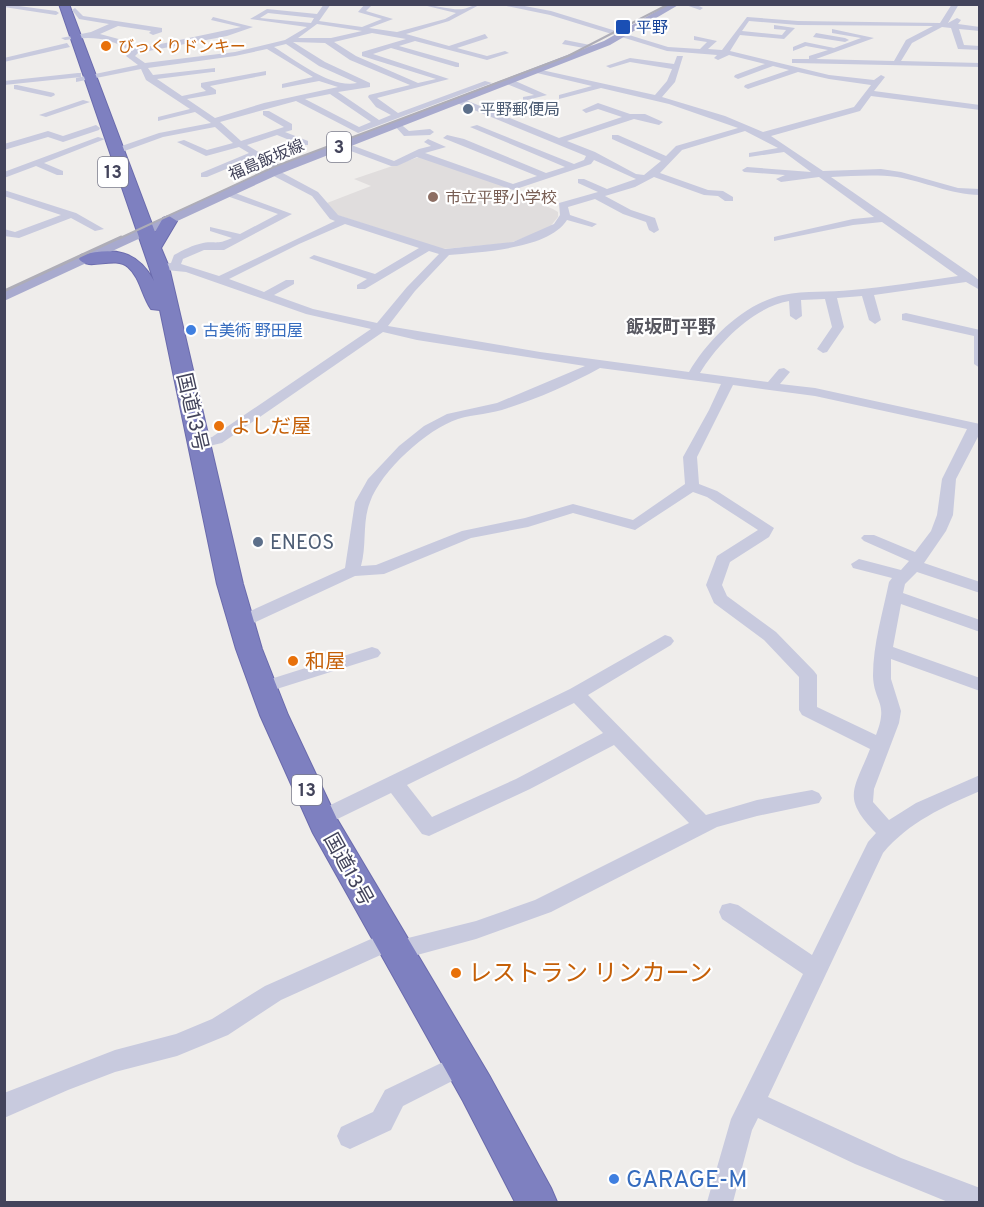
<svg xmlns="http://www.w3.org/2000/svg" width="984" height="1207" font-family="Overpass,'Noto Sans JP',sans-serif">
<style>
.education{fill:#e0dddd}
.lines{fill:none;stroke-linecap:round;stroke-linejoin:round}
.highway-casing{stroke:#6a6aac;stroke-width:2}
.minor{fill:#c8cade;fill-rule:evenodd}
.major{fill:#a8aace;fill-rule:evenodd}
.highway{fill:#7e80c0;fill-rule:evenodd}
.rail-far1{stroke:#aeadb7;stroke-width:2}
.rail{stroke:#aeadb7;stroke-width:3}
.transit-dot{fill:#1a4fb4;stroke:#fff;stroke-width:2}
.food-dot{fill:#e8710a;stroke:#fff;stroke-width:2}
.service-dot{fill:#5c6f8a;stroke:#fff;stroke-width:2}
.education-dot{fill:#8d6e63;stroke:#fff;stroke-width:2}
.shop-dot{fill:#3f7fe0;stroke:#fff;stroke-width:2}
.labels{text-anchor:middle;stroke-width:4.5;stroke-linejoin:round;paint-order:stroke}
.far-transit-label{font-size:16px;fill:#164399;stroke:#fff;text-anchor:start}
.far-food-label{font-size:16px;fill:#c56008;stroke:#fff;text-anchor:start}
.far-service-label{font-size:16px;fill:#4e5e75;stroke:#fff;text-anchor:start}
.far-street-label{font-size:16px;fill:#43445b;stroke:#fff}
.far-education-label{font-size:16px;fill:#785e54;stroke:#fff;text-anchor:start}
.far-shop-label{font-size:16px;fill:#366cbe;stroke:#fff;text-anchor:start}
.shield{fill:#fff;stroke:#7b7c8c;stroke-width:1.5}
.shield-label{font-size:18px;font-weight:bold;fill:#43445b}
.far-quarter-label{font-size:18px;font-weight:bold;fill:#585861;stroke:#fff}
.street-label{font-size:20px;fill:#43445b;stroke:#fff}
.food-label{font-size:20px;fill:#c56008;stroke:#fff;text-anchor:start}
.service-label{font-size:20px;fill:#4e5e75;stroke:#fff;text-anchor:start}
.near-food-label{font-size:24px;fill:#c56008;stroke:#fff;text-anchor:start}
.near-shop-label{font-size:24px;fill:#366cbe;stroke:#fff;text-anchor:start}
</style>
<rect width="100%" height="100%" fill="#efedeb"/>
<!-- education -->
<polygon class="education" points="422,156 509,188 512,192 553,209 558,212 558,217 549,228 510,243 442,249 337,215 327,203 371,186 354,179"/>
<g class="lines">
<!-- highway casing -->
<g class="highway-casing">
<path id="highway" d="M59,4H69L155,232L163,218L169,216L177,221L161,248L169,267L243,584L262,649L288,715L337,819L489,1075L551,1188L557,1202H515L463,1101L313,833L260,715L236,649L217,584L160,310L151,309C142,296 140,277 128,267C114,255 89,272 79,259L81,255C114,247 137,250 154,281Z"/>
</g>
<!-- minor -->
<g class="minor">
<polygon points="4,4 56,11 59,13 56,15 4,7"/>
<path d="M324,4H331L319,21L362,27L382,19L358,12L365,4H373L366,11L393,19L369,28L397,32L445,19L456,13L419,4C430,4 455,11 463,9C470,8 473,4 481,4L449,21L406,34L449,46L485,34L488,38L457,48L487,56L505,51L509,53L487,60L415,41L399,46L459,63V67H456L391,48L373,54L449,79L377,98L398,113L485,81L492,83L358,133L296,101L220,122L241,141L284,127L263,115V111H269L292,124V130L285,132L308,141V145H302L277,135L247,145L286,169L279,171L318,192L338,215L445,249L513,242L554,224L560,215L559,203L598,192L578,183V179H584L607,189L636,179L594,160L591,164L513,190L417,157L397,166H391L340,147V143H346L394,161L419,149L431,146L424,142L428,139L446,147L425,153L513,184L537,176L443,138L447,135L464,139L546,173L565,167L470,127L477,125L574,164L584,160L586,156L457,103V99H463L559,138L622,117L598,109L586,113L582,110L598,103L630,114H645L663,122L659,125L634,119L567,141L595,152L636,174L644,175L661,161L612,139V135H618L666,156L676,146L738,128L669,104L601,88L559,99V95L592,86L537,73V69L655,95L667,81L672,69L630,62L610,68L606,66L630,58L674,64L677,56H683L675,82L662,97L725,116L763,132L854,107L871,85L829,79L798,72L748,89L744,87L745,85L789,70L773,66L738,79L734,77L735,75L765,64L729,55L718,60L714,58L717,55L667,51L550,15L497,4H514L551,11L668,47L700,49L707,42L694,40V36L717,41L708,49L722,50L747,17L798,21L940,23L952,4H959L948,23L957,18L961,20L958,24L980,27V31L959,29L964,45L980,46V50L958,49L951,28L942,27L912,43L901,61L980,63V67L795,63H792V59H809V56L828,50L806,46L793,51V47L805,42L834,48L861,38L832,33V29L874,38L816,59L894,61L906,40L933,26L798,25L749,21L742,31L782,35L786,30L774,29V25L795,28L784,39L740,35L730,51L829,75L874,80L881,75L885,77L874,91L980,105V110L871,96L860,111L771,136L823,171L881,169L901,172L958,188L980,189V195C949,194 926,182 897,177C875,174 853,176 831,177L974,276L980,281V290L966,282L874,295L881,320L875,324L869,320L862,296L837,298L844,327L827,352L823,353L817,349L832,327L825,299L801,300L802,316L796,320L790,316L789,301C754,307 718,343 700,373L768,382L779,369L784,368L790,372L780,384L815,388L980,424V433L956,479L953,515L946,531L924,563L980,582V593L917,572L905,584L903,593L980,620V632L901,604L893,647L980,678V691L891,659V679L901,711L899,723L874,789L873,802L889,820L916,803L980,775V791C943,807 909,822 883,853L768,1097L901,1158L980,1188V1202H948L855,1164L758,1118L752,1130L733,1202H707L731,1119L803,974L722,919L719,912L722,905L730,903L738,905L812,955L868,842L876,833C841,797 854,790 870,749L802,715L799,710V677L764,640L714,603L706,585L717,556L758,530L707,497L693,492L635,530L573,513L528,527L471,538L384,574L355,576L247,626H235L233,622L235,618L345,568L355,502L368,479L399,446L424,426L447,414L497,403L585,366L417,340L383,332L222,443L200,448L195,447L193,444L195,441L212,437L371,329L306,314L186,272L156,269V265L171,263L174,255C183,250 193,245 203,243C217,241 217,245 232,238L210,231V227L240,234L278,214L224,195V191H230L292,214L224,250H204L183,259L181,264L219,276L335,221L330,219L312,196L270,174V170H276L255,157L207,177H201V173L249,153L239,147L206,156L177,142L184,140L207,150L233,143L215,127L163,137L119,153H113V149L159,133L211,123L195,112L158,121V117L190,109L146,80L141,69L76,82V78L138,65L126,56L131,51C108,37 92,36 65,40L61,38L91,32L109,24L79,19L72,10L75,8L83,16L162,28V32L153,35L149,33L151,31L118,26L100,34L126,41L137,49L241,27L211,20L213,17L253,27L227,36L138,53L135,56L145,63L235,52L285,40L307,27L250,19L267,9L317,14ZM268,13L314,18L311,23L260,18ZM317,24L362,31L331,38H298ZM372,33L406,39L362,52V56L436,79L418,83L356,56L334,42ZM293,42L325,43L350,60L410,85L369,95L368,97L376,107L391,115L379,120L338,92L370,87V83L325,62ZM286,44L319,66L357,83C332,89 295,60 274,47ZM267,49L313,77L282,84V88L319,81L338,87L264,103L215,118L187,99L216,94V90L210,86L266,75V71L201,83V87L206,91L182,96L157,79L212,72H215V68L153,75L148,68L235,56ZM330,94L371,122L359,127L305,99ZM745,131L778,148L749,153V157L784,152L811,172L747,167L742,170L744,172L785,175L776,179L781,182L819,177L874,217L853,219L778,236L774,237V241L853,225L882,222L958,276C923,281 887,287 852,290C829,293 806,290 783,295C745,303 708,339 689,372L540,352L388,326L415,291L449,255C481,252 549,249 567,220L592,227L597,224L570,215L568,207L595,199L623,214L646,222L649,230L654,233L659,230L655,218L631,210L605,196L635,187L654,177L704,195L718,196L725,201H733V197L723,191L708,190L660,173L682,150ZM345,224L419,248L375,274L314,255L309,258L367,279L357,285V289H365L429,251L439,254L407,287L377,323L313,309L274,295L294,284V280H286L264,292L229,279L299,244ZM600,368L721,384L709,410L683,457L685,484L633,520L573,504L525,518L462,531L376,565L361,566C367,545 362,522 370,502C381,471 427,429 458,419C474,414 492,414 508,408C539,398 571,384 600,368ZM733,385L815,396L967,429L942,479L937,515L931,531L915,552L874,535H864L861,538L864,541L909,561L901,570L859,559L851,564L853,568L892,578L889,582C883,612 873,644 873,676C874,703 889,702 876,735L817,707V675L814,671L776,632L727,596L722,585L730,562L769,537L774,528L717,491L699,484L697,457Z"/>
<polygon points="683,4 695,4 703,8 700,10"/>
<polygon points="816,33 845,38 849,40 845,42 813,37"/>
<polygon points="565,40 595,46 599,48 595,50 562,44"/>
<polygon points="67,43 70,47 4,62 4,58"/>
<polygon points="78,73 81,73 81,77 4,85 4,81"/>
<polygon points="507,80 513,80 547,95 523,101 523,97 534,95 507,84"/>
<polygon points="17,85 54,93 55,95 51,97 14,89 14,85"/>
<polygon points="83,100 90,102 46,117 39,115"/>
<polygon points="398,122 409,131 430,129 434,132 430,135 404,136 394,125"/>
<polygon points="96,125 100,128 99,130 63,142 48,137 4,150 4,144 48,131 63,136"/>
<polygon points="98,137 105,139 44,163 63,171 63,175 57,175 36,166 4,178 4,172"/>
<polygon points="4,190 76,213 104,229 95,231 71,218 19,238 4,236 4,229 15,232 61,215 4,196"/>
<polygon points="906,313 980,330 980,368 974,364 974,336 902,320 902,314"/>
<path d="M665,635L671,637L674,641L671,645L588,695L706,815L757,800L812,790L819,793L822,798L819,803L757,816L717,827L551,912L476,939L395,961L387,958L385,953L281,1000L228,1035L177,1056L115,1072L68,1090L4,1118V1093L115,1050L176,1034L212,1019L265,986L389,931L397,934L400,940L476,921L535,900L689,823L614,745L530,789L429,836L422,834L391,793L321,827L314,825L311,819L314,813L570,689ZM574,703L603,733L516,779L432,817L407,785Z"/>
<polygon points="372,647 378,649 381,653 378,657 264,693 258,691 255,687 258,683"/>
<polygon points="462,1053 470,1056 474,1064 470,1072 403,1106 391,1130 350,1149 341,1145 337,1136 341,1127 373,1112 385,1090"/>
</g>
<!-- major -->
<polygon class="major" points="669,4 680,4 610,45 277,175 4,301 4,291 269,169 604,41"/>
<!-- highway -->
<use href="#highway" class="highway"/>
<!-- rail-far1 -->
<polyline class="rail-far1" points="118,239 276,166 568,56 669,4"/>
<!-- rail -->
<polyline class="rail" points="4,291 121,237"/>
</g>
<!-- markers -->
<rect class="transit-dot" x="615" y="19" width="16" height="16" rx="3"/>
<g class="food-dot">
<circle cx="106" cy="46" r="6"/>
<circle cx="219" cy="426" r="6"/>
<circle cx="293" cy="661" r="6"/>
<circle cx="456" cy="973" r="6"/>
</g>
<g class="service-dot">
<circle cx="468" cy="109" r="6"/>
<circle cx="258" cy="542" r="6"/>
</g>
<circle class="education-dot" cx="433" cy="197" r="6"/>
<g class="shop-dot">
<circle cx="191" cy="330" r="6"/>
<circle cx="614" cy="1179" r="6"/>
</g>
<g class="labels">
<!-- far-transit labels -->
<g class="far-transit-label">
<text x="636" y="33">平野</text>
</g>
<!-- far-food labels -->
<g class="far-food-label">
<text x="118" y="52">びっくりドンキー</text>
</g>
<!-- far-service labels -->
<g class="far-service-label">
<text x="480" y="115">平野郵便局</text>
</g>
<!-- far-street labels -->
<g class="far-street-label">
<text transform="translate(266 159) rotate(-23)" y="6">福島飯坂線</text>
</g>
<!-- far-education labels -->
<g class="far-education-label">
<text x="445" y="203">市立平野小学校</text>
</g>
<!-- far-shop labels -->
<g class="far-shop-label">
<text x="203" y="336">古美術 野田屋</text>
</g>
<!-- shield labels -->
<g class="shield">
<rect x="327" y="132" width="24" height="30" rx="4.5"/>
<rect x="98" y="157" width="30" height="30" rx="4.5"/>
<rect x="292" y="775" width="30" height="30" rx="4.5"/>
</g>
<g class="shield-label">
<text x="339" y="153">3</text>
<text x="113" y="178">13</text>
<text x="307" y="796">13</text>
</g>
<!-- far-quarter labels -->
<g class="far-quarter-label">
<text x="671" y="333">飯坂町平野</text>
</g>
<!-- street labels -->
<g class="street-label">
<text transform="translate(193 412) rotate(77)" y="7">国道13号</text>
<text transform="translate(349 869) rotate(61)" y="7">国道13号</text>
</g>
<!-- food labels -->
<g class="food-label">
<text x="231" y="433">よしだ屋</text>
<text x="305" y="668">和屋</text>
</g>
<!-- service labels -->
<g class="service-label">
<text x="270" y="549">ENEOS</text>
</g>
<!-- near-food labels -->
<g class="near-food-label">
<text x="468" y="981">レストラン リンカーン</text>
</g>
<!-- near-shop labels -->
<g class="near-shop-label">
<text x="626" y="1187">GARAGE-M</text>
</g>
</g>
<!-- border -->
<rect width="984" height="1207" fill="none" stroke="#43445b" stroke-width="12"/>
</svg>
